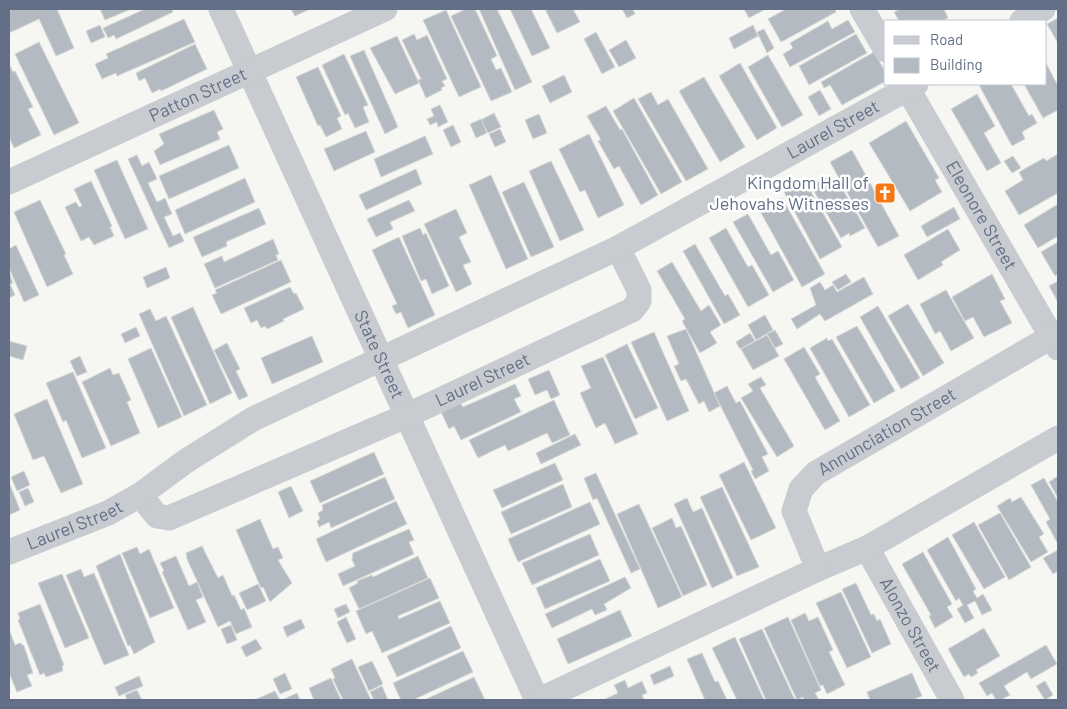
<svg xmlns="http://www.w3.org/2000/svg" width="1067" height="709" font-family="Barlow,sans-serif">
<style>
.building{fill:#b4bac1;stroke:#d7d8d5}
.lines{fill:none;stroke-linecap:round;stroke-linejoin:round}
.street{stroke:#c8cbcf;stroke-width:25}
.labels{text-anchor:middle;stroke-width:5;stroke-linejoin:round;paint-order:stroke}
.street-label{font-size:18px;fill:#626f87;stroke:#fff}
.poi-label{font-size:18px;fill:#626f87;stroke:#fff;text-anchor:end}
</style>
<rect width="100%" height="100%" fill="#f6f7f3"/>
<!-- building -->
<g class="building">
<polygon points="14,9 57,9 74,48 56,56 39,19 9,33 9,11"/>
<polygon points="100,9 131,9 105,20"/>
<polygon points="145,9 172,9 173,12 116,39 114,35 108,38 103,28"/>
<polygon points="291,9 310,9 295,16"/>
<polygon points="466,9 475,9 497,56 491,59 496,70 501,68 512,92 491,101 451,16"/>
<polygon points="479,9 497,9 532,82 515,90"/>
<polygon points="510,9 531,9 550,48 532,56"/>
<polygon points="545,9 573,9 580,22 557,33"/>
<polygon points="622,9 633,9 635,14 627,18"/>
<polygon points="744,9 766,9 749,18"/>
<polygon points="786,9 835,9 836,12 781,42 768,19"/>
<polygon points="901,9 944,9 948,18 941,21 899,21 894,12"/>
<polygon points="446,10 481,87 459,97 423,20"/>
<polygon points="1058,18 1058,43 1047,24"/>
<polygon points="184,19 195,42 117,76 116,73 102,79 95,64 108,58 106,54"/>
<polygon points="848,20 855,32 790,67 783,54 793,48 790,43 828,21 832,29"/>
<polygon points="100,25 105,37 91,43 86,31"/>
<polygon points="753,25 758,36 734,49 729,38"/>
<polygon points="764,29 774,48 767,53 757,32"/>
<polygon points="596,32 615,67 602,74 584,39"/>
<polygon points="414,34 417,40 427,35 447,79 442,81 445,86 441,88 442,90 426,98 418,80 421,79 402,40"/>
<polygon points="856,34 867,53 809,85 799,66"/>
<polygon points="397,36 419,83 395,94 370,48"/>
<polygon points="626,40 636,58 619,67 609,50"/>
<polygon points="39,42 79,123 54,135 15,54"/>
<polygon points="195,44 207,69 161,91 160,89 152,93 145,78 139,81 136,73"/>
<polygon points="364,50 398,127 385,134 350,56"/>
<polygon points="874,52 886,73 886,81 842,105 830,85 824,88 821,82"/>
<polygon points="344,54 368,105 363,107 369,122 355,128 348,113 345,115 322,65"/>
<polygon points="768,55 803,115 782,127 748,67"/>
<polygon points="740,63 777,128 757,140 719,76"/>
<polygon points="1046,63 1058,86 1058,110 1043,118 1024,84 1046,84"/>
<polygon points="9,64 13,72 15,71 33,107 28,109 41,135 14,148 9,137"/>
<polygon points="318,67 341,116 337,118 342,129 326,137 320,125 318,126 296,77"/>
<polygon points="564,75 572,92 550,103 542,86"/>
<polygon points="704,77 745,147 720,162 679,91"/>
<polygon points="981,84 1011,84 1029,116 1032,114 1037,123 1022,132 1025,139 1012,146 979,85"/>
<polygon points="820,90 831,109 819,116 808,97"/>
<polygon points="651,92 658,105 668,99 708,169 686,181 638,99"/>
<polygon points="977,94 995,126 984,133 1001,163 987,171 951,109"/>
<polygon points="634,98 682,182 661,194 613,111"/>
<polygon points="440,105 448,122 438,127 437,122 430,125 427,119 434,116 431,109"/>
<polygon points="606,106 620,130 622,129 658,195 641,205 619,166 614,169 598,141 601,140 587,116"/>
<polygon points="214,110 223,129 217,132 220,139 160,165 154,151 164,144 159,134"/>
<polygon points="494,113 501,127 488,133 481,120"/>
<polygon points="539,114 547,133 533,139 525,120"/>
<polygon points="481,119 487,133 476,138 470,124"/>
<polygon points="906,121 939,178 935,180 942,192 910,211 869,143"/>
<polygon points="453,125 461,142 451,147 443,130"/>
<polygon points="500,129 506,142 495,147 489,134"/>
<polygon points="366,131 375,152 334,171 324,149"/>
<polygon points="589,134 624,205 598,218 585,190 580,192 559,149"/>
<polygon points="425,136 433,154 381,177 374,159"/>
<polygon points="229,145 239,168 169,199 159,176"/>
<polygon points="852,150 899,236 878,247 830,162"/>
<polygon points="1058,154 1058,193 1019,215 1005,191 1023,180 1019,172 1044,158 1046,161"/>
<polygon points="137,155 142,166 149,162 157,179 148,183 157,202 165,198 172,214 164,217 173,236 180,233 184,241 169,248 128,159"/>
<polygon points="1013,156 1021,168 1012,173 1004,161"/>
<polygon points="117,160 148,229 125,239 94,170"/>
<polygon points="551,161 584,230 560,241 529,171"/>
<polygon points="416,169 422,184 366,210 359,195"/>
<polygon points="491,175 528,259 506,269 469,185"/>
<polygon points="828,176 835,189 838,191 842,188 865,228 850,236 849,233 841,238 811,186"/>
<polygon points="245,178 255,202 185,234 175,210"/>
<polygon points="91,181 112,226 110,227 114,236 94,245 89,237 81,241 65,207 76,202 79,207 82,206 74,189"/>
<polygon points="805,181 842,247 820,259 784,192"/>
<polygon points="524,182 554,247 531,257 502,192"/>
<polygon points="782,198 825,274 802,287 760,211"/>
<polygon points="40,200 66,254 64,255 73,274 47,287 14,212"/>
<polygon points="409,200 415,211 390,222 393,229 376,237 367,219"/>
<polygon points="1058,204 1058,236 1038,248 1024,225"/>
<polygon points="954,207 960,219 927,237 921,226"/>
<polygon points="259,208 266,224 226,242 227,246 202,257 193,237"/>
<polygon points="456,209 467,233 459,237 471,262 463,265 472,284 456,292 424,224"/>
<polygon points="748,214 771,255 778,251 794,280 773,292 733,222"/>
<polygon points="420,228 423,235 426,233 449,286 432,294 426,279 421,281 402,236"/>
<polygon points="726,228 748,267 752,265 769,295 748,307 709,238"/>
<polygon points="948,229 960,250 941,262 943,265 918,280 904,255"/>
<polygon points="399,237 435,315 408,328 401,312 396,314 392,306 397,304 372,250"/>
<polygon points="273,239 279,254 276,255 278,260 215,288 204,264 222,256 224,262"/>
<polygon points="1058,242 1058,274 1055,276 1041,252"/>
<polygon points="695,244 725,296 728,294 740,315 724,324 683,251"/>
<polygon points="16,245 39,295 24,302 9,268 9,249"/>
<polygon points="281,260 291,282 221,314 212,295 217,293 215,290"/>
<polygon points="672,262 701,311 709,305 721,325 710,332 717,343 700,353 682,321 685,319 657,271"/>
<polygon points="166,267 170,278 147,288 143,277"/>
<polygon points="9,272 13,283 10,284 15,295 9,298"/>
<polygon points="846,274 851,282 838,290 832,282"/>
<polygon points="992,274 1005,299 1000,301 1012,323 984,337 973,317 965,321 952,297"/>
<polygon points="864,277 873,294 825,321 820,314 797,329 791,319 816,305 810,288 820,282 825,290 833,285 837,292"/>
<polygon points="1058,281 1058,302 1049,286"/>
<polygon points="290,287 294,294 296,293 304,309 283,319 284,321 267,329 265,326 261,328 257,320 251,323 244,308"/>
<polygon points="946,290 974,338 951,351 940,331 935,334 920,304"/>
<polygon points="908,304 944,363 923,376 888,316"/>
<polygon points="878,306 920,378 901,389 860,317"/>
<polygon points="193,307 232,393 210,404 171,317"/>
<polygon points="150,309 156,321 166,316 207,405 184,416 139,314"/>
<polygon points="765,315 773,330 756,340 748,325"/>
<polygon points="857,326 895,391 874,403 836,337"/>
<polygon points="136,327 140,336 125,343 121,334"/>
<polygon points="686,329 720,406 709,412 704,401 699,404 686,379 681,381 674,366 679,364 667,336"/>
<polygon points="775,330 783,344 775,348 767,334"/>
<polygon points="654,332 689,411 667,421 631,342"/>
<polygon points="750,333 755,341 740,349 736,342"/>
<polygon points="767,335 779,356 753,370 741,349"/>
<polygon points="312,336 323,362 272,384 261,358"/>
<polygon points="827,338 828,341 832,339 870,405 849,417 810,348"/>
<polygon points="9,341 27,346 23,360 9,356"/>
<polygon points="227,343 240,369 236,371 248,396 239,400 214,350"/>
<polygon points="627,344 658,408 635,419 605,355"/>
<polygon points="804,347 820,374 815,377 840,421 825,430 784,359"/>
<polygon points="151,348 182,417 158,428 128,359"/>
<polygon points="80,356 87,372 77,376 70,361"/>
<polygon points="603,357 638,434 615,444 605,423 596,428 580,393 591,388 581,366"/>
<polygon points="110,368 113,375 119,373 131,400 127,402 140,433 111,446 82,382"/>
<polygon points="549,370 560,395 551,399 547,390 535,395 528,379"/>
<polygon points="73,372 106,448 82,458 66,420 63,422 46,383"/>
<polygon points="761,377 766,385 760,388 794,446 777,457 741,398 753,391 748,384"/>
<polygon points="515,384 521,396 514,399 521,412 461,440 454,426 449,429 441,412 460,403 463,407"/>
<polygon points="727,386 736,403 740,401 768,454 762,457 769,471 755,479 751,471 753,470 714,393"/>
<polygon points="47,399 83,484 61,493 44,456 33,460 14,414"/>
<polygon points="554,400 570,435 552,443 547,433 508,451 505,445 478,458 469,440"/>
<polygon points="575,434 581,445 541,464 536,453"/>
<polygon points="374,452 384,474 320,503 310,481"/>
<polygon points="744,462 776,528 751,540 719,475"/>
<polygon points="555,463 563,480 502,508 493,490"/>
<polygon points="24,471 30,485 17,491 11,477"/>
<polygon points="596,473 640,569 631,573 597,498 593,500 584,478"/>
<polygon points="1058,476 1058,498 1049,482"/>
<polygon points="385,477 395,499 331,528 329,522 319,527 317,521 320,519 318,513 323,510 322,505"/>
<polygon points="1044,478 1058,502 1058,544 1046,522 1050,519 1031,485"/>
<polygon points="9,482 20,510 9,515"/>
<polygon points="563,484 572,507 511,534 501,512"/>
<polygon points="291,486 303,511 289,518 278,492"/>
<polygon points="722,487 759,567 737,576 700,497"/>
<polygon points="28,488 34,502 25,506 19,492"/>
<polygon points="1021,497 1044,534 1039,537 1048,552 1031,562 997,506 1010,498 1012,502"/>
<polygon points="687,498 693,512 702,508 733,578 712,588 674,504"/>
<polygon points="396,501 407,524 326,562 316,539"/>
<polygon points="590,502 600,524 518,562 508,539"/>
<polygon points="639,504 682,597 658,608 617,514"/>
<polygon points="1000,513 1031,567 1009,580 978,525"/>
<polygon points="672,518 676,528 681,526 707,585 683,596 652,528"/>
<polygon points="260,519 273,549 278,547 283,558 278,560 292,583 270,602 263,587 261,588 236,530"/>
<polygon points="974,522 1005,577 984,589 952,535"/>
<polygon points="409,529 414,540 409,542 414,554 343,586 338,574 355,566 352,560 353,553"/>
<polygon points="590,534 599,555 532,585 522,563"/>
<polygon points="948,537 976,589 973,591 977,598 983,594 992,610 982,615 975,601 967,605 974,618 965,623 957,609 963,605 959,598 956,601 927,550"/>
<polygon points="202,546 218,578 223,575 232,596 234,595 241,610 244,608 252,627 236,634 230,621 218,627 187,559 186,553"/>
<polygon points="137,547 140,554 149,549 174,608 150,618 122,553"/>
<polygon points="1058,550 1058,571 1053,574 1043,558"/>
<polygon points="923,552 952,604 947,607 953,617 935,628 929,616 931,615 902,564"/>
<polygon points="120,554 155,642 134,654 130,645 128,646 96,566"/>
<polygon points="176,556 189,586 197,582 203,597 196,600 206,622 188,630 162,572 164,571 160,563"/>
<polygon points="418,556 428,578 359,609 349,588 358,583 357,581 372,575 373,577"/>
<polygon points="600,559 610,581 545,609 536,588"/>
<polygon points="81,569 84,577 94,573 129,655 104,665 66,575"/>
<polygon points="62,574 89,638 65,648 38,583"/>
<polygon points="625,577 631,588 604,604 607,610 595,615 592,609 552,628 545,614"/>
<polygon points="430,578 439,598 398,616 399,619 440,601 450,623 382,653 372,631 366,634 356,611"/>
<polygon points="856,583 871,615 874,614 877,621 880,619 891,644 872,653 842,589"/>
<polygon points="258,584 266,601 247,610 239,593"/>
<polygon points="841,592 871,657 847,668 816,603"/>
<polygon points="40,604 64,665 62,666 63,671 46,677 44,673 40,675 18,620 20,619 18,613"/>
<polygon points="346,604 350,612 338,618 334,609"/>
<polygon points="620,610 632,636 568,664 557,639"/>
<polygon points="805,613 809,621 818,617 833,650 829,652 845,685 827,694 823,685 820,686 791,620"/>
<polygon points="346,617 356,639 347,643 337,622"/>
<polygon points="788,617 821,690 815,693 819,700 804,700 803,697 797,700 764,628"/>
<polygon points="301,619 305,628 287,637 283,627"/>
<polygon points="231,625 237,640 227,644 221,629"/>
<polygon points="451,626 461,648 397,677 387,656"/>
<polygon points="984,628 1000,656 976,670 978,673 971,677 969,674 964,677 948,649"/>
<polygon points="9,629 15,645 20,643 24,646 33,673 27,675 32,686 17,692 9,673"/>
<polygon points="762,629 795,700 766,700 739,639"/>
<polygon points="735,637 764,700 737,700 712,648"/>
<polygon points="256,639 262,649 246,657 241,647"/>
<polygon points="1046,645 1057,664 1031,679 1027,672 1004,686 1010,695 1001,700 996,700 992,693 987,696 979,683"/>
<polygon points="463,651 473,672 413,700 401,700 393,683"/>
<polygon points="702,653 715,682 718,681 727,700 705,700 687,659"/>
<polygon points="352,659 371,700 343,700 333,679 335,678 331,669"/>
<polygon points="372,661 383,684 369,691 358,667"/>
<polygon points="670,666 674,676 654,685 650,675"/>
<polygon points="285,673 292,689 280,694 273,679"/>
<polygon points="912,673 922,696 912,700 870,700 867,692"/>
<polygon points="139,676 143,686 119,696 115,687"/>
<polygon points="474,677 485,700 424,700"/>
<polygon points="331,678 341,700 314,700 309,688"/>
<polygon points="625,680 628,688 642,681 647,693 642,695 644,700 603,700 618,693 614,685"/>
<polygon points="1045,681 1053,695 1045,700 1036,686"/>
<polygon points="382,686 388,700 374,700 370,692"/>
<polygon points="137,690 142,700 127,700 125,695"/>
<polygon points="275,691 280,700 254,700"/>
<polygon points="297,693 300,700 282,700"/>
</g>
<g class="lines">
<!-- street -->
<g class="street">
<path id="s1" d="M221,9L537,700"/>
<polyline points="862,9 886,50"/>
<polyline points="1022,21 1043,9"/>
<path id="s2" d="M905,84L1058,348"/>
<path id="s3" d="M9,182L385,9"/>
<path id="s4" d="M140,495L157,516L169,518L406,416L632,310L639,301V290L618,248"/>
<path id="s5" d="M867,548L952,700"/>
<path id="s6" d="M9,552L108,513L140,495L186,461L253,419L618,248L916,84"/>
<polyline points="818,569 867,548 1058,438"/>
<path id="s7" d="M539,700L818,569L794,511L801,489L816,473L1051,337"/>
</g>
</g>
<!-- icons -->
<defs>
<g id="church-square" transform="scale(1.125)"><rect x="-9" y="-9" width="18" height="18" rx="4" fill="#f67814" stroke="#fff"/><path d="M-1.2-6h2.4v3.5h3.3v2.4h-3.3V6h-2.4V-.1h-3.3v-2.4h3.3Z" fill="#fff"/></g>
</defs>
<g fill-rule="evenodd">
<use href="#church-square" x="885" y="193"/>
</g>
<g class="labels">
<!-- street labels -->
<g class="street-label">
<text dy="6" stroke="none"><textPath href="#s3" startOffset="208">Patton Street</textPath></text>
<text dy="6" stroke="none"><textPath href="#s6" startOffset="928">Laurel Street</textPath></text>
<text dy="6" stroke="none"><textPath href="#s2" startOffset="152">Eleonore Street</textPath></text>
<text dy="6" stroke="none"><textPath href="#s1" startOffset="380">State Street</textPath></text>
<text dy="6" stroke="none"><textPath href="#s4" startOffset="382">Laurel Street</textPath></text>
<text dy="6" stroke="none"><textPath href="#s7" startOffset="498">Annunciation Street</textPath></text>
<text dy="6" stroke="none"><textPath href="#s6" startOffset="71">Laurel Street</textPath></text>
<text dy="6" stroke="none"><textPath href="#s5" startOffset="88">Alonzo Street</textPath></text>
</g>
<!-- poi labels -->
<g class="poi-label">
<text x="869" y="189">Kingdom Hall of<tspan x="869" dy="21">Jehovahs Witnesses</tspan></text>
</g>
</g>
<!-- border -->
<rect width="1067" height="709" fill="none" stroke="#626f87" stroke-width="20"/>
<!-- legend -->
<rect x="884" y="20" width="162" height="65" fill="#ffffff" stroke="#c0c5cf"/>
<rect x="894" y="36" width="25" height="8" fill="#c8cbcf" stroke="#c0c5cf"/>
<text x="930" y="45" font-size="15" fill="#626f87">Road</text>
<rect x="894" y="58" width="25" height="15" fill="#b4bac1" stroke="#c0c5cf"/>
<text x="930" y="70" font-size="15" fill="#626f87">Building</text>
</svg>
